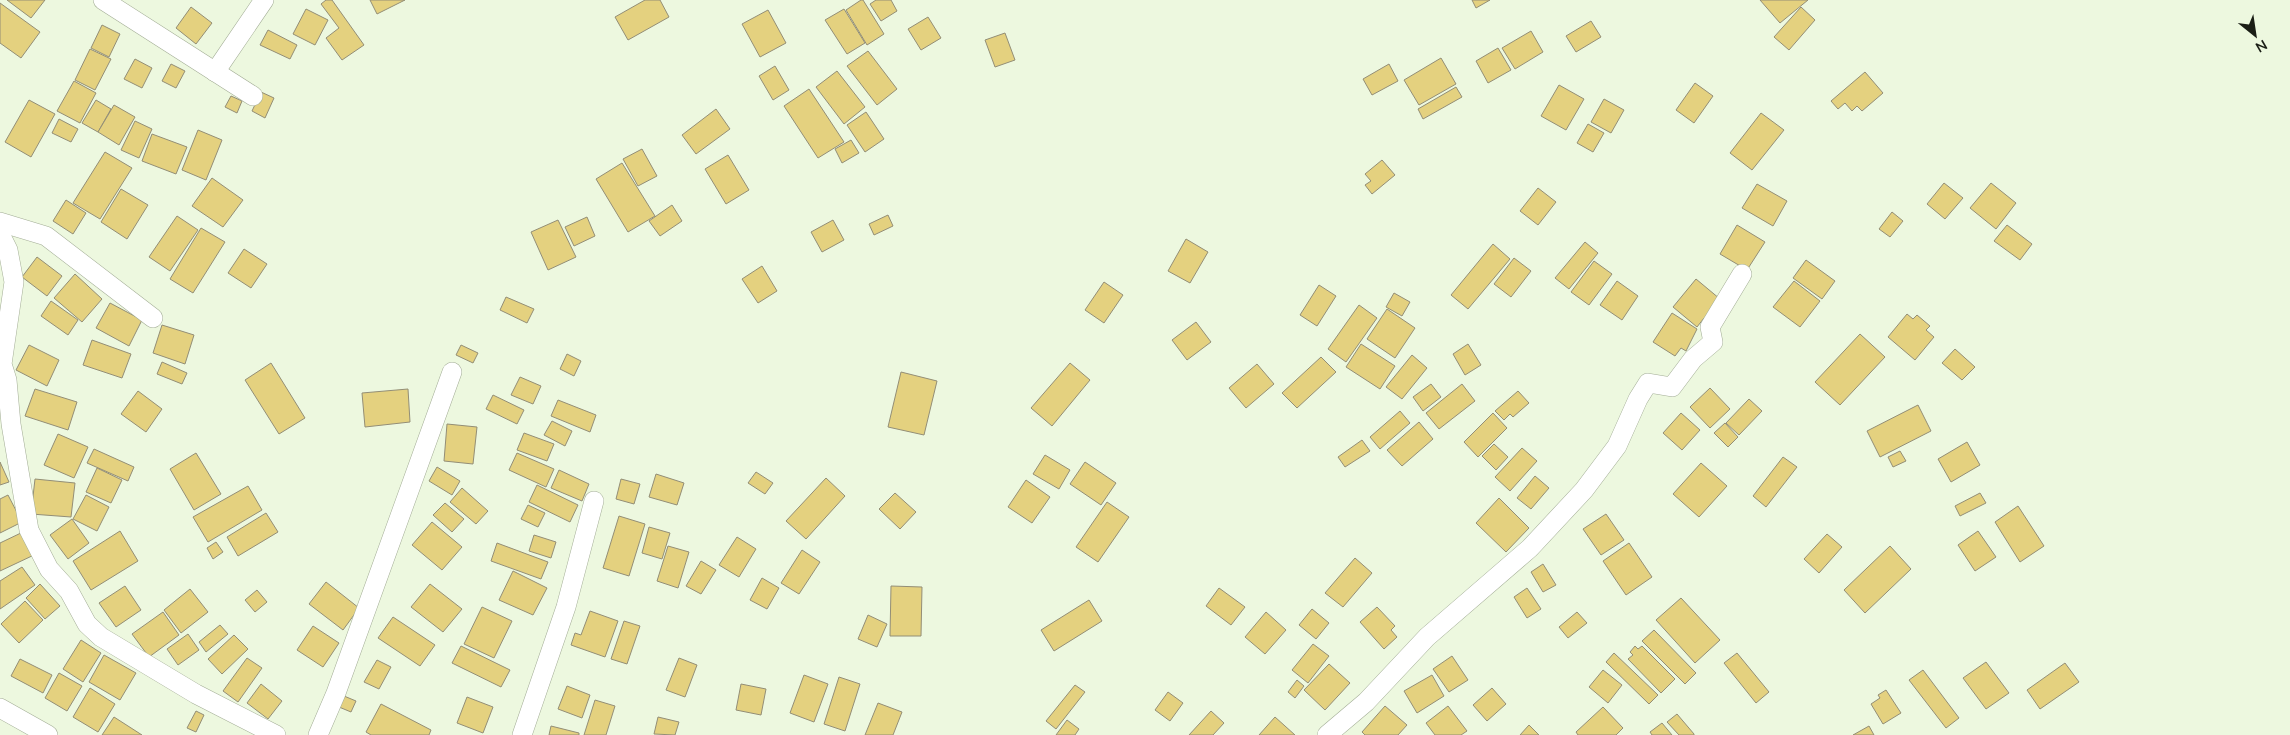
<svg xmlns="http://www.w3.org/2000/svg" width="2290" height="735" font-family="Mulish,sans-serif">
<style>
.building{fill:#e4d17f;stroke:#938e76}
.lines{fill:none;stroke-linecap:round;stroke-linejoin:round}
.minor-casing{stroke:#a3ad96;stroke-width:20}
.minor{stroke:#fff;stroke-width:19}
</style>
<rect width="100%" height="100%" fill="#edf8df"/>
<!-- building -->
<g class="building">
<polygon points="7,0 45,0 31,18"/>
<polygon points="326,0 332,0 364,45 342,60 326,38 339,28 321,4"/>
<polygon points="370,0 405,0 377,14"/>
<polygon points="645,0 660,0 669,17 628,40 615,17"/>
<polygon points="861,0 863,0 884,34 867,45 846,10"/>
<polygon points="876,0 891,0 897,11 881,21 870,4"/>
<polygon points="1472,0 1490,0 1476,8"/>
<polygon points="1760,0 1808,0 1780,23"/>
<polygon points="0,3 40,32 21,58 0,43"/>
<polygon points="191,7 212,23 196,44 176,28"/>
<polygon points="1801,7 1815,20 1789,50 1774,37"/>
<polygon points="306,9 328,20 315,45 293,34"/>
<polygon points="844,9 865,43 847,54 825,20"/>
<polygon points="768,10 786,43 760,57 742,24"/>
<polygon points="928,17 941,38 921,50 908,29"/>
<polygon points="1591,21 1601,37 1576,52 1566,36"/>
<polygon points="102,25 120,34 109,57 91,48"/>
<polygon points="268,30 297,45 290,59 260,45"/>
<polygon points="1531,31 1543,52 1515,69 1502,48"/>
<polygon points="1005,33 1015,60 995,67 985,40"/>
<polygon points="1498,48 1511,70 1488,83 1476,61"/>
<polygon points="90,49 111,59 95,90 75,80"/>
<polygon points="868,51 897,89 877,105 847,66"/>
<polygon points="1441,58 1456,84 1419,105 1404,80"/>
<polygon points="135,59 152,68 142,88 124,79"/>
<polygon points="171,64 185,71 176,88 162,81"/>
<polygon points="1389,64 1398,81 1372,95 1363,79"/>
<polygon points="775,66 789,90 773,100 759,76"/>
<polygon points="837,71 865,107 844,124 816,87"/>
<polygon points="1865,72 1883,93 1862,111 1857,106 1852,111 1845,103 1838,109 1831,101"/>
<polygon points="74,81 96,93 80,123 57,111"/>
<polygon points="1695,83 1713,96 1694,123 1676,110"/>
<polygon points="1559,85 1584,99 1566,130 1541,116"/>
<polygon points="1456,87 1462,97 1423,119 1418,109"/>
<polygon points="809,89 844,142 818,158 784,106"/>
<polygon points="261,92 274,98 265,118 252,111"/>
<polygon points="231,96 242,101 237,113 225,107"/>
<polygon points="1604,99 1624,110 1611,133 1591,122"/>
<polygon points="29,100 55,114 31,157 5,142"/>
<polygon points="96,100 111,109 98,132 82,123"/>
<polygon points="114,105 135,117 119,145 98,132"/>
<polygon points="716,109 730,129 696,154 682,135"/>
<polygon points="866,112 884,139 865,152 847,125"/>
<polygon points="1761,113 1784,130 1752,170 1730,153"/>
<polygon points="59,119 78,129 71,142 52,133"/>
<polygon points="135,121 152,129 139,158 121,150"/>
<polygon points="1588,124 1604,133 1593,152 1577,143"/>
<polygon points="198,130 222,140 206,180 182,170"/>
<polygon points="152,134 187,147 176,174 142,161"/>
<polygon points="851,140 859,153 842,163 835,149"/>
<polygon points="642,149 657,176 638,186 623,159"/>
<polygon points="105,152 132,168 100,219 73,203"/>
<polygon points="728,155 749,190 726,204 705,169"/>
<polygon points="1382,160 1395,175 1372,194 1365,185 1371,181 1365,174"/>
<polygon points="622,163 655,216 628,232 596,179"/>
<polygon points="212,178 243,200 223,227 192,206"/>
<polygon points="1944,183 1963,198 1945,219 1927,204"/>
<polygon points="1991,183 2016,203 1996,229 1970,208"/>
<polygon points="1757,184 1787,201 1773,226 1742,208"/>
<polygon points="1538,188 1556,202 1538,225 1520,211"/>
<polygon points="121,189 148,205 127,239 101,222"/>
<polygon points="66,200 86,213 73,234 53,221"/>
<polygon points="672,205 682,221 660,236 649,221"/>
<polygon points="1892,212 1903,221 1890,237 1879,229"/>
<polygon points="888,215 893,226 874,235 869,224"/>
<polygon points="177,216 198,230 170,271 149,257"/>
<polygon points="587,217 595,236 574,246 565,227"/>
<polygon points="558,220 576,257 548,270 531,232"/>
<polygon points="833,220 844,240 822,252 811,232"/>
<polygon points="1737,225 1765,242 1747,270 1720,254"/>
<polygon points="2007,225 2032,244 2020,260 1994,241"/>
<polygon points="201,228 225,242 193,293 170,279"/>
<polygon points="1186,239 1208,252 1190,283 1168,271"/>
<polygon points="1585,242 1598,253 1569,289 1555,278"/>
<polygon points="1493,244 1510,259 1468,309 1451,295"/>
<polygon points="244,249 267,264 251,288 228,273"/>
<polygon points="37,257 62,276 47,296 22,277"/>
<polygon points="1514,258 1531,271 1511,297 1494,284"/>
<polygon points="1806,260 1835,281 1822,299 1793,278"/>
<polygon points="1594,261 1612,274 1589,305 1571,292"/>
<polygon points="762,266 777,291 758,303 742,279"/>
<polygon points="75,274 102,299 82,322 54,298"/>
<polygon points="1696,279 1720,299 1708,321 1704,318 1697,327 1673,307"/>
<polygon points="1617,281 1638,296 1622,320 1600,305"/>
<polygon points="1794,281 1820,301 1800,327 1773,307"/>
<polygon points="1104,282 1123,295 1104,323 1085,310"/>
<polygon points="1319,285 1336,296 1317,326 1300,315"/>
<polygon points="1394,293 1410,302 1402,316 1386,307"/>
<polygon points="506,297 534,309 527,323 500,310"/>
<polygon points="51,301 78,320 68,335 41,316"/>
<polygon points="110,303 142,320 129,346 96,328"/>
<polygon points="1359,305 1377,318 1346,362 1328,349"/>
<polygon points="1387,309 1415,328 1395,358 1367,339"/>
<polygon points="1672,313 1697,329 1686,351 1681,348 1675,356 1653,342"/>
<polygon points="1907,314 1913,319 1917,315 1930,326 1926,330 1934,337 1915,360 1888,337"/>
<polygon points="1196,322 1211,342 1187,360 1172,340"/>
<polygon points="162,325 194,335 185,364 153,353"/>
<polygon points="1860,334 1885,357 1840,405 1815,382"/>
<polygon points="92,340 131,354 122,378 83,365"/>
<polygon points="1361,344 1395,366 1380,389 1346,367"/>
<polygon points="1468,344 1481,365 1465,375 1453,354"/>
<polygon points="29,345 59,360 47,386 16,370"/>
<polygon points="461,345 478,353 473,363 456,355"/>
<polygon points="1955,349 1975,367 1962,380 1942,363"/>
<polygon points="567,354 581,361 574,376 560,369"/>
<polygon points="1412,355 1427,368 1402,399 1386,387"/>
<polygon points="1321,357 1336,372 1297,408 1282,393"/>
<polygon points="162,362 187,373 182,384 157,374"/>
<polygon points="271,363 305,418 279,434 245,380"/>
<polygon points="1070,363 1090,380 1052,426 1031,408"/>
<polygon points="1257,364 1274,384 1246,408 1229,388"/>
<polygon points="901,372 937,381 924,435 888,427"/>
<polygon points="520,377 541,386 533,404 511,395"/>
<polygon points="1431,384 1441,397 1423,411 1413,397"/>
<polygon points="1462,384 1475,401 1439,429 1426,413"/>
<polygon points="1710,388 1730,409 1710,428 1690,407"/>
<polygon points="35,389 77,402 68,430 25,416"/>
<polygon points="408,389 410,422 365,427 362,393"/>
<polygon points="138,391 162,409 146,432 121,414"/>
<polygon points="1518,391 1529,403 1513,417 1510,414 1504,420 1495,411"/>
<polygon points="493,395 524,410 517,424 486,409"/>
<polygon points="1749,399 1762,411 1739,435 1726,423"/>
<polygon points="558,400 596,415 590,432 551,416"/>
<polygon points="1918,405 1931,431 1880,457 1867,431"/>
<polygon points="1400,411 1410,423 1380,449 1370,437"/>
<polygon points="1493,413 1507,428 1478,457 1464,442"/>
<polygon points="1681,413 1700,430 1682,450 1663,433"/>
<polygon points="552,421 572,431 565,446 544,435"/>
<polygon points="1419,422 1433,439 1402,466 1387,450"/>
<polygon points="1725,423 1738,437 1728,447 1714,433"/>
<polygon points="447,424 477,427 473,464 444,461"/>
<polygon points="524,433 554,444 547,461 517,450"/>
<polygon points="58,434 88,447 74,478 44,465"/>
<polygon points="1362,440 1370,451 1345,467 1338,457"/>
<polygon points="1967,442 1980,465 1951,482 1938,459"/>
<polygon points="1494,444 1508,457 1496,470 1482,456"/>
<polygon points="1522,448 1537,461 1510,491 1495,477"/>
<polygon points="94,449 134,467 128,481 87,463"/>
<polygon points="1900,451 1906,461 1893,467 1888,457"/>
<polygon points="196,453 221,494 194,510 170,469"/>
<polygon points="517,453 554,469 546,487 509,470"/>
<polygon points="1045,455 1070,470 1059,489 1033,474"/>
<polygon points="1783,457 1797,467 1766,507 1753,496"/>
<polygon points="0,462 9,482 0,485"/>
<polygon points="1085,462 1116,483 1101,505 1070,484"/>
<polygon points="1701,463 1727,486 1699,517 1673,494"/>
<polygon points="437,467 460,481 452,495 429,481"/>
<polygon points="97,468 122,480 111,503 86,492"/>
<polygon points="559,470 589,484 582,501 551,488"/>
<polygon points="756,472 773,483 765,494 748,483"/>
<polygon points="656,474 684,483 677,505 649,497"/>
<polygon points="1535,476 1549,488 1531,509 1517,498"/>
<polygon points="826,478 845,496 806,539 786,521"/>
<polygon points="35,479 75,483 71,517 31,514"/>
<polygon points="621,479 640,484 634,504 616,499"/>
<polygon points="1026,480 1050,497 1032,523 1008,507"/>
<polygon points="537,485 578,505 570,522 529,502"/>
<polygon points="248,486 262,510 208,542 193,517"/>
<polygon points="462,488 488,511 476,524 450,502"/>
<polygon points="895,493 916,512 900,529 879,509"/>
<polygon points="1980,493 1986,503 1960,516 1955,506"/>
<polygon points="8,495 22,522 0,533 0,499"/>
<polygon points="86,495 109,507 97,531 73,519"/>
<polygon points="1499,498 1529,528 1506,552 1476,523"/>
<polygon points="1107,502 1129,517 1098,562 1076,547"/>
<polygon points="445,503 464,519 452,532 433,515"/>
<polygon points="528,505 545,513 538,527 521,519"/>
<polygon points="2018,506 2044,546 2020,562 1995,522"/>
<polygon points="266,513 278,532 238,556 227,537"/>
<polygon points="1606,514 1624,540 1601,555 1583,529"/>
<polygon points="619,516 645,524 629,576 603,568"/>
<polygon points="72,519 89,543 68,559 50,535"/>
<polygon points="432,522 462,547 442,570 412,545"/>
<polygon points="649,527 670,533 662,559 642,553"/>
<polygon points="120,531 138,561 91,590 73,561"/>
<polygon points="1978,531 1996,557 1975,571 1958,545"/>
<polygon points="23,532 34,555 0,571 0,543"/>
<polygon points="1827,534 1842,547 1819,573 1804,559"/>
<polygon points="534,535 556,542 551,558 529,551"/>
<polygon points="737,537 756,549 739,577 719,565"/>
<polygon points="216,542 223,552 213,559 207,548"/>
<polygon points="497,543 548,562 541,579 491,561"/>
<polygon points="1629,543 1652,577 1626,595 1603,561"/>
<polygon points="668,546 689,552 678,588 657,581"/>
<polygon points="1890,546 1911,569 1865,613 1844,590"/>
<polygon points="802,550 820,562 799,594 781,583"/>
<polygon points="1355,558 1372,573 1343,607 1325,593"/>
<polygon points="701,561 716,570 701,594 686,586"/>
<polygon points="1543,564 1556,585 1543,592 1531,572"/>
<polygon points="22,567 35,585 0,609 0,581"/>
<polygon points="513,571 547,588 533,615 499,600"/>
<polygon points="762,578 779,588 767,609 750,600"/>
<polygon points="326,582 359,608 343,630 309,604"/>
<polygon points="40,584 60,606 45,619 26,598"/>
<polygon points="430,584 462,609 443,632 411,607"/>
<polygon points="125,586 141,610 116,627 99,603"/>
<polygon points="891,586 922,587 921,636 890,636"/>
<polygon points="1219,588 1245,607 1231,625 1206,606"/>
<polygon points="1527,588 1541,609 1527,618 1514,597"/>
<polygon points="190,589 208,612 181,633 164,610"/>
<polygon points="257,590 267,602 255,612 245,600"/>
<polygon points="1681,598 1720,640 1695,663 1656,620"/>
<polygon points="1089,600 1102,621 1054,651 1041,630"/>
<polygon points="25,601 43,620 19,643 1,624"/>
<polygon points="482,607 512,621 494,658 464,644"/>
<polygon points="1377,607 1395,626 1391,630 1397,637 1384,649 1360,622"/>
<polygon points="1312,609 1329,623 1316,639 1299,625"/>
<polygon points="590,611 618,621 605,657 571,645 575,633 581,635"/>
<polygon points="163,612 179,635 149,657 132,634"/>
<polygon points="1266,612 1286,630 1265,654 1245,637"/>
<polygon points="1577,612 1587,623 1568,638 1559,627"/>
<polygon points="868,615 887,624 877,647 858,639"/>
<polygon points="393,617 435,645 420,666 378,638"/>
<polygon points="624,621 640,626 627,664 611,659"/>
<polygon points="220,625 228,634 206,652 199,642"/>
<polygon points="313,626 339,643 323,667 297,650"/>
<polygon points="1654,630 1696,673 1685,684 1642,641"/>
<polygon points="188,634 199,650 178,665 167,649"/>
<polygon points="234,635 248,649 222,674 208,659"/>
<polygon points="81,640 101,653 83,682 63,669"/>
<polygon points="1313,644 1329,656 1308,683 1292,670"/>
<polygon points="461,646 510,670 501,687 452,663"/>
<polygon points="1635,646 1638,649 1642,646 1675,679 1661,693 1628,659 1633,655 1630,652"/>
<polygon points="1614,653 1658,695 1649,704 1606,662"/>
<polygon points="1737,653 1769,692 1756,703 1724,663"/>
<polygon points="104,655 136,673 120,700 89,682"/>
<polygon points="1452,656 1468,680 1449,692 1433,669"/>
<polygon points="247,658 262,668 238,702 223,691"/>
<polygon points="679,658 697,665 685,697 666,690"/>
<polygon points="20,659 52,675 43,693 11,676"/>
<polygon points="377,660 391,667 379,689 364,682"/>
<polygon points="1986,662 2009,693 1986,709 1963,678"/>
<polygon points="2065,663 2079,682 2040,709 2027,690"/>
<polygon points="1329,664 1350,683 1325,710 1304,690"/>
<polygon points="1603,670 1622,685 1608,703 1589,687"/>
<polygon points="1923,670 1959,718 1946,728 1909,680"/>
<polygon points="59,673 82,686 67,711 45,698"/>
<polygon points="804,675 828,684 814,722 790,713"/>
<polygon points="1432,675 1444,696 1417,713 1404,691"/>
<polygon points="839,677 860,684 845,731 824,724"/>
<polygon points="1297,680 1304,686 1295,698 1288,692"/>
<polygon points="261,684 282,701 268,719 247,703"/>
<polygon points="741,684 766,689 761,715 736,710"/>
<polygon points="1075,685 1085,692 1056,729 1046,721"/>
<polygon points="567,686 590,695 582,718 558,709"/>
<polygon points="90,688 115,704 98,732 73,717"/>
<polygon points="1492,688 1506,704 1487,721 1473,705"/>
<polygon points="1886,690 1901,713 1883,724 1871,704 1880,698 1878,695"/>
<polygon points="1168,692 1183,703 1170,721 1155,710"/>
<polygon points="344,696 356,701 351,712 339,707"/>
<polygon points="467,697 493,707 483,733 457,723"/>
<polygon points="595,700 615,706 606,735 584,735"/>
<polygon points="878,703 902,712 893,735 865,735"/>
<polygon points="381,704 431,730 429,735 371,735 366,732"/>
<polygon points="1385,706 1407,725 1398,735 1365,735 1362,732"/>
<polygon points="1448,706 1467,731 1461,735 1435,735 1426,723"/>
<polygon points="1603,707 1623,728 1616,735 1578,735 1576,732"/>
<polygon points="196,711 204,715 196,732 187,728"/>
<polygon points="1211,711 1224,723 1213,735 1189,735"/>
<polygon points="1677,714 1694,734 1694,735 1679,735 1667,722"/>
<polygon points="114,717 142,735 102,735"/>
<polygon points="658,717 679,722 675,735 654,734"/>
<polygon points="1275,717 1295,735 1259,735"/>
<polygon points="1067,720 1079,729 1075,735 1056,735"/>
<polygon points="1662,723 1672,735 1652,735 1650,732"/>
<polygon points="1529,725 1539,735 1520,735"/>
<polygon points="551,726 579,733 579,735 549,735"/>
<polygon points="1869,726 1874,735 1853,735"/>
</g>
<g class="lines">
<!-- minor casing -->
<g class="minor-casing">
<g id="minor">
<polyline points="103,0 253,96"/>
<polyline points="215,72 264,0"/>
<polyline points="0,222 46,236 153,318"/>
<polyline points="0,234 8,250 14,282 2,364 7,380 11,424 29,530 49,569 69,591 87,624 101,637 196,694 276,735"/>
<polyline points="0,708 48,735"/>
<polyline points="318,735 336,693 452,372"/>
<polyline points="522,735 566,607 594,501"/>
<polyline points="1327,735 1366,702 1427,637 1530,548 1584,490 1617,446 1638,399 1648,383 1672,387 1693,359 1713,342 1710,327 1742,274"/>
</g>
</g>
<!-- minor -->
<use href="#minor" class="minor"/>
</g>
<!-- north arrow -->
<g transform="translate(2255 35) rotate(150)" stroke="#edf8df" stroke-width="4" paint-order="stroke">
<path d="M0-4L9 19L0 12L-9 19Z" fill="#1a1e15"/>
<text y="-8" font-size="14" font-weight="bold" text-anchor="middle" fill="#1a1e15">N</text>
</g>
</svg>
